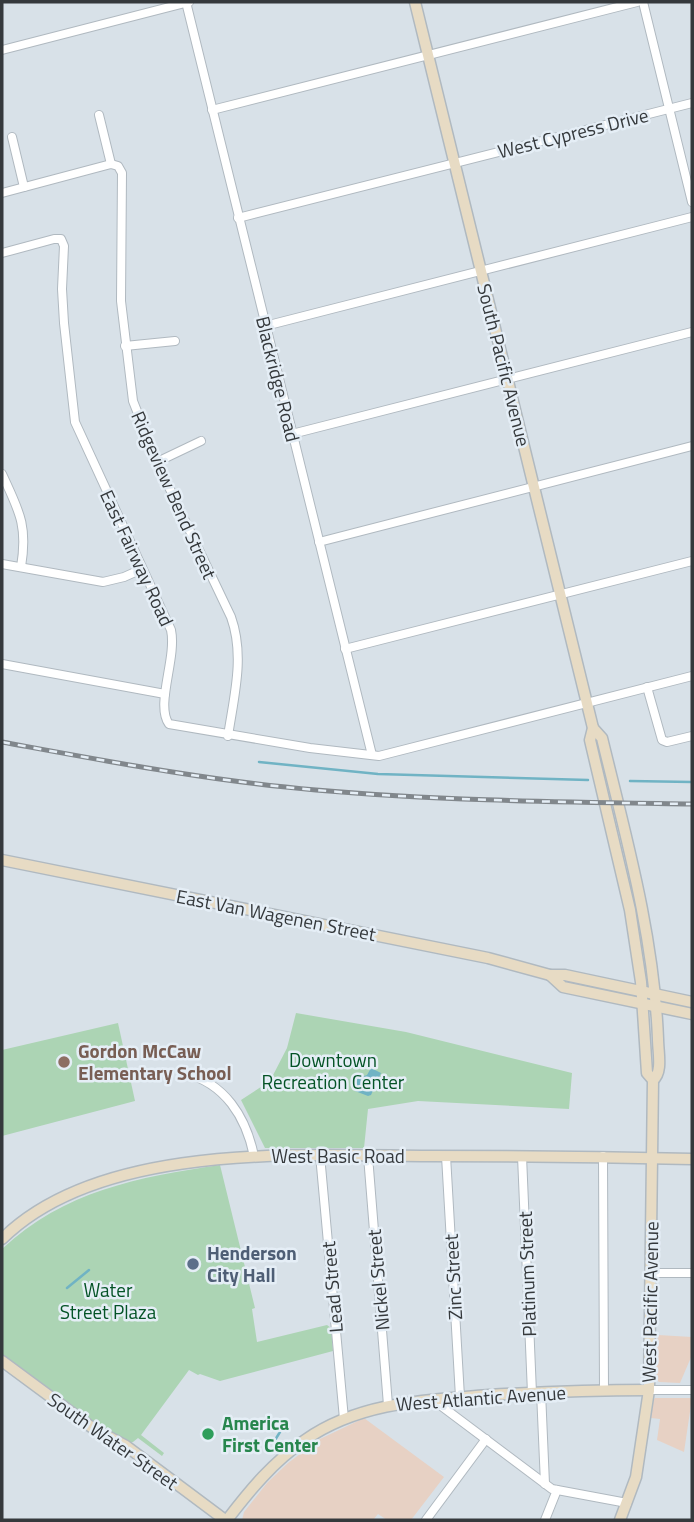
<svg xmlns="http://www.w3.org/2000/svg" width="694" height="1522" font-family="'Titillium Web',sans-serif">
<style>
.commercial{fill:#e7d1c4}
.green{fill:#acd4b4}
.water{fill:#70b3c4}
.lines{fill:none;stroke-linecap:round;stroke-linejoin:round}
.stream{stroke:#70b3c4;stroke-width:2.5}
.street-casing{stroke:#b0b9c0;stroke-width:10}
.secondary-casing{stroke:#b0b9c0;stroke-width:13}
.street{stroke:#fff;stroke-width:8}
.secondary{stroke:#e7dbc4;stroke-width:10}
.rail-casing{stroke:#81878c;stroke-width:5}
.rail{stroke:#e5eef6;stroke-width:2.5;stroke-dasharray:8;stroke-linecap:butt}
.education-dot{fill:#8d6e63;stroke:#e5eef6;stroke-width:2.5}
.service-dot{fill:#5c6f8a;stroke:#e5eef6;stroke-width:2.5}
.leisure-dot{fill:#2e9e5b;stroke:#e5eef6;stroke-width:2.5}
.labels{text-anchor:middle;stroke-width:5;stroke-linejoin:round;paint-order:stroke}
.street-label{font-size:19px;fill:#35393c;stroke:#e5eef6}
.education-label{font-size:19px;font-weight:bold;fill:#785e54;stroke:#e5eef6;text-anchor:start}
.park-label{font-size:19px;fill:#045326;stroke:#e5eef6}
.service-label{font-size:19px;font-weight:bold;fill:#4e5e75;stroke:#e5eef6;text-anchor:start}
.leisure-label{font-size:19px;font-weight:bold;fill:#27864d;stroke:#e5eef6;text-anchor:start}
</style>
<rect width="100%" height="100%" fill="#d8e1e8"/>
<!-- commercial -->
<g class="commercial">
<polygon points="658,1335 692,1337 692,1355 680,1383 659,1382 655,1378"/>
<polygon points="655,1398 692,1398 684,1452 657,1440 660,1419 651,1418 653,1401"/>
<polygon points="364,1418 444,1477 411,1520 387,1520 378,1514 373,1520 242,1520 244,1512 267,1483 288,1463 320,1439"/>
</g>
<!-- green -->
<g class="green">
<polygon points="296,1013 406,1032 572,1073 569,1109 418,1101 368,1109 364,1148 265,1148 241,1100 270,1081 287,1048"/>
<polygon points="118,1023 135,1101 2,1136 2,1050"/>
<path d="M220,1165L255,1308L252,1309L257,1342L327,1325L331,1328L333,1351L220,1381L200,1374L198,1375L189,1370L141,1435L164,1453L162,1456L138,1438L133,1442L128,1443L99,1427L2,1356V1249C64,1191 138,1177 220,1165Z"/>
</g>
<!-- water -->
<polygon class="water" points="371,1068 381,1073 371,1095 368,1096 355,1091 353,1087 356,1079 367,1075"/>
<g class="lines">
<!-- stream -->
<g class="stream">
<polyline points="259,762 378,774 588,780"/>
<polyline points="630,781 692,782"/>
<polyline points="67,1288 89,1270"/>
<polyline points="276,1427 280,1432 275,1440 283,1446"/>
</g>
<!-- street casing -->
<g class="street-casing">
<g id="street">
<polyline points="186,2 372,755"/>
<polyline points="643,2 692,202"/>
<polyline points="2,50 189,2"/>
<polyline points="212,110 637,2"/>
<polyline points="99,115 111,164"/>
<polyline points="12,137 24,187"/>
<path d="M2,193L111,164L118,166L122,173L121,301L133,401L157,462L231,617C245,656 234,696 228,736"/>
<polyline points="238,218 692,103"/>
<path d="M2,253L54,239H61L64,246L62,289L64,323L75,422L171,630C177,658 155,705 169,724L310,748L379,756L692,676"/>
<polyline points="265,326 692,217"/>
<polyline points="125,346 175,341"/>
<polyline points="292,434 692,332"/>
<polyline points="157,462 201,441"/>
<path d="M2,474C19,511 28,525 21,567"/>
<polyline points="319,542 692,446"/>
<polyline points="2,564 103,582 124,577 142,569"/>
<polyline points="345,649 692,561"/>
<polyline points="2,664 165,694"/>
<polyline points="647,687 662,740 667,742 692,736"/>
<path d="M184,1073C225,1083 246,1117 254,1156"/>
<polyline points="320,1155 344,1419"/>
<polyline points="368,1156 388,1405"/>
<polyline points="446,1156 460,1397"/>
<polyline points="522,1156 532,1393"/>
<polyline points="603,1156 604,1390"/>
<polyline points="651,1273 692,1273"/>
<polyline points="649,1390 692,1390"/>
<polyline points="541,1392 545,1484"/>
<polyline points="432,1399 552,1489 627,1503"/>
<polyline points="426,1520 486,1439"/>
<polyline points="545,1520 557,1490"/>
</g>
</g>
<!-- secondary casing -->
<g class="secondary-casing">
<g id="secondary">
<polyline points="415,2 593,728 590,740 630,910 641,982 647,1073 653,1080 649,1390 636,1477 620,1520"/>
<path d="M593,728L602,738C626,837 654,936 658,1039C658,1052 663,1072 653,1080"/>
<polyline points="2,860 488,958 550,975 565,975 692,1002"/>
<polyline points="550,975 563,987 692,1014"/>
<path d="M2,1239C100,1142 299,1155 428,1156C516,1156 604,1157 692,1159"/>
<polyline points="2,1361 94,1429 126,1446 225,1520"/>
<path d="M227,1520C250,1490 273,1462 305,1440C359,1402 425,1400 489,1395C542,1392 596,1390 649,1390"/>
</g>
</g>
<!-- street -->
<use href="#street" class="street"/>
<!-- secondary -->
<use href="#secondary" class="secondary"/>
<!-- rail casing -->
<g class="rail-casing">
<path id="rail" d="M2,742C106,761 210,781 316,790C441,801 567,802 692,804"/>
</g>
<!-- rail -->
<use href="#rail" class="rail"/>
</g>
<!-- markers -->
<circle class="education-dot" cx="64" cy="1062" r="7"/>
<circle class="service-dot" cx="193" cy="1264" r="7"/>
<circle class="leisure-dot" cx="208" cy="1434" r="7"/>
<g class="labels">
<!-- street labels -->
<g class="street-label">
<text transform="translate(573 133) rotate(-14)" y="7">West Cypress Drive</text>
<text transform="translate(504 365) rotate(76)" y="7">South Pacific Avenue</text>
<text transform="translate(278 379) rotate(76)" y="7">Blackridge Road</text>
<text transform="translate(174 495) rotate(66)" y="7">Ridgeview Bend Street</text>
<text transform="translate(137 558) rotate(65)" y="7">East Fairway Road</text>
<text transform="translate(276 915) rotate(11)" y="7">East Van Wagenen Street</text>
<text x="338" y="1163">West Basic Road</text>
<text transform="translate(527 1274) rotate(-92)" y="7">Platinum Street</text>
<text transform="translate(453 1277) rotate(-93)" y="7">Zinc Street</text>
<text transform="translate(378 1280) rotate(-95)" y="7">Nickel Street</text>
<text transform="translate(332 1287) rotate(-95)" y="7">Lead Street</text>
<text transform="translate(650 1302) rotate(-89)" y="7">West Pacific Avenue</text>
<text transform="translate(481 1398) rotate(-4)" y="7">West Atlantic Avenue</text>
<text transform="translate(113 1441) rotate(35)" y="7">South Water Street</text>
</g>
<!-- education labels -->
<g class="education-label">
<text x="78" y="1058">Gordon McCaw<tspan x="78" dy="22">Elementary School</tspan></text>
</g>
<!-- park labels -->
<g class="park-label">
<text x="333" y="1067">Downtown<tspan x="333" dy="22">Recreation Center</tspan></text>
<text x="108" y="1297">Water<tspan x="108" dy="22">Street Plaza</tspan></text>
</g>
<!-- service labels -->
<g class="service-label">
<text x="207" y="1260">Henderson<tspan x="207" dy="22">City Hall</tspan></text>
</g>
<!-- leisure labels -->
<g class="leisure-label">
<text x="222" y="1430">America<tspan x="222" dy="22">First Center</tspan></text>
</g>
</g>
<!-- border -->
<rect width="694" height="1522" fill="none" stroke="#35393c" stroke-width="7"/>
</svg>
